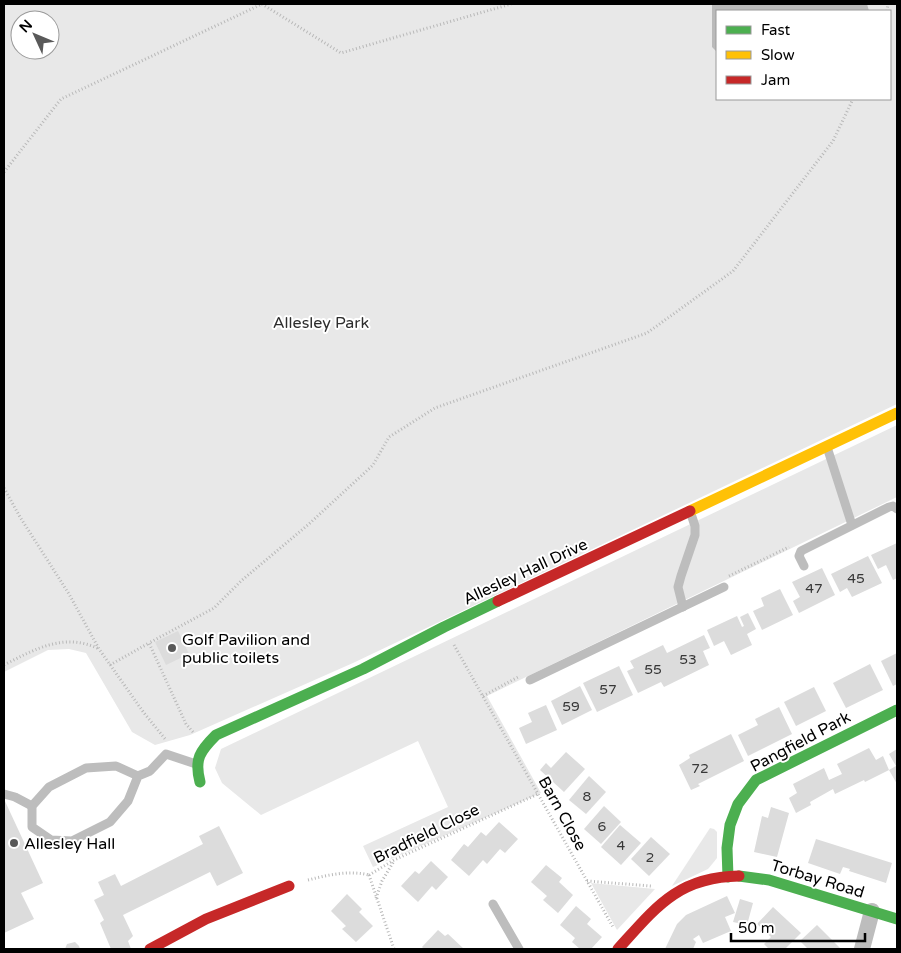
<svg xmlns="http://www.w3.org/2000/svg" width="901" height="953" font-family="'Varela Round',sans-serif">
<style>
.green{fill:#e8e8e8;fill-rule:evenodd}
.water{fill:#bababa}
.building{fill:#dcdcdc}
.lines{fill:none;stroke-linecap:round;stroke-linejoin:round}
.path{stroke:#b8b8b8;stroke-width:3;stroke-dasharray:1 2.5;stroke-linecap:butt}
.lane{stroke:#bdbdbd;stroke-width:9}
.street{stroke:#bdbdbd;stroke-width:16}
.fast{stroke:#4caf50;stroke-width:11}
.slow{stroke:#ffc107;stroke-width:11}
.jam{stroke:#c62828;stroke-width:11}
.poi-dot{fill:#595959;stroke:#fff;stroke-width:2}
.labels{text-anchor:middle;stroke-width:4;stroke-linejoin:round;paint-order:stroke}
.number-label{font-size:14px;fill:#373737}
.park-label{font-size:16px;fill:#2d2d2d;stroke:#fff}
.street-label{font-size:16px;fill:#000;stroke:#fff}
.poi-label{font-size:16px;fill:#000;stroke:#fff;text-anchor:start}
</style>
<rect width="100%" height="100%" fill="#fff"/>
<!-- green -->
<g class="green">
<path d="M4,4H897V404L353,663L190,735L155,745L132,732L86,653L69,649L48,650L4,672ZM717,11H890V99H717ZM20,20H50V50H20Z"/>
<polygon points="897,425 897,497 487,696 541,793 373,867 363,846 448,807 418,741 261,815 222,783 215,768 221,749"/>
<polygon points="710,828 714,829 717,832 717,858 713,863 708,869 672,886"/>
<polygon points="591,883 655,889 617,930"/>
</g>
<!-- water -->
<polygon class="water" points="712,4 867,4 869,11 717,11 717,52 712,47"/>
<!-- building -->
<g class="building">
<polygon points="897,543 897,578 893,580 886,565 878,569 871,555"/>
<polygon points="868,556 882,583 852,597 847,588 840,592 831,574"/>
<polygon points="822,568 835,595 799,613 793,601 800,597 792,582"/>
<polygon points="780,589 793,615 762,630 753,611 764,606 761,598"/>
<polygon points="748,613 756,629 747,634 752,645 731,655 724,641 714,646 707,630 737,616 742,627 744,626 740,617"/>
<polygon points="178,631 189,654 166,665 155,642"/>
<polygon points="704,635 710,648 703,651 709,665 664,687 661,682 638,693 627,671 634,668 630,661 663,645 667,653"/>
<polygon points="897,653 897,684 893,686 881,661"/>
<polygon points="870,664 883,690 846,708 833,683"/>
<polygon points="619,666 633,695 597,712 583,683"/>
<polygon points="580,686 592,710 562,725 551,701"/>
<polygon points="814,687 826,711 796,726 784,702"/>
<polygon points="546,705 557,730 526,744 519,728 532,722 528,713"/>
<polygon points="779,707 792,734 748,756 738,735 758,725 755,719"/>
<polygon points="731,734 744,761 698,784 700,786 691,790 679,765 690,758 689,755"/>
<polygon points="869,748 876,760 883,756 889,770 896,766 889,754 897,749 897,784 889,770 865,782 864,780 835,794 833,789 810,802 811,805 796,813 789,798 797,793 793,784 824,768 829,780 842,774 837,764"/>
<polygon points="566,752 585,769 564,792 540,770 546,763 551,768"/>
<polygon points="589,776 606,792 586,814 569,800"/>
<polygon points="4,799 43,883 21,893 34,919 4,933"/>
<polygon points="604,806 621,822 601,844 584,829"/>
<polygon points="771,807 789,813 777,857 754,852 762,816 768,818"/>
<polygon points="499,822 518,839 505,853 500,849 487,864 483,860 469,876 451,860 464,844 468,847 481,832 486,836"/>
<polygon points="620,825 641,843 621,865 601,847"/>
<polygon points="219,826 243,873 217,886 210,872 123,915 133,936 128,941 131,949 111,949 100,923 104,920 94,900 104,895 98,882 115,874 121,886 203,844 199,836"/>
<polygon points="651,837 670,854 649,876 631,859"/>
<polygon points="816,839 892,863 886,883 849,871 850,869 843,867 840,874 808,863"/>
<polygon points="431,861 448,877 436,890 432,886 418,902 401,886 415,871 419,874"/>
<polygon points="546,865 562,878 559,882 573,895 558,913 543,900 547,896 531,882"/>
<polygon points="347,894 362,909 359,912 373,926 356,942 342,929 346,926 331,911"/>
<polygon points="727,896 735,913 725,917 731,931 703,943 699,935 693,939 696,942 693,949 665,949 677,924 686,915"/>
<polygon points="740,899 753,903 747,925 733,922"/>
<polygon points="576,906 591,919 587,924 602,937 591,949 580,949 572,942 575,938 560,925"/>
<polygon points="773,907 801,933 785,949 769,949 764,944 771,937 757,924"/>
<polygon points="817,925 840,948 838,949 808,949 800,941"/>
<polygon points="438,930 445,936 448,934 464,949 424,949 422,947"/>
<polygon points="75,942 79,946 80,949 65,949 67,944"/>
</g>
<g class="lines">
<!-- path -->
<g class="path">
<polyline points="262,4 341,53 511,4"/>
<polyline points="887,11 888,4"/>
<polyline points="4,172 61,99 262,4"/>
<polyline points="4,488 20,517 69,594 99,649 144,713 166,740"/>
<polyline points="729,576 789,547"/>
<polyline points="454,645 613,927"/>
<path d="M4,665C35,649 65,632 99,649"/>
<polyline points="110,665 149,643"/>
<polyline points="483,696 520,676"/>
<polyline points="193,732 186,724 149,643 214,608 241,581 309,524 373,465 389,437 435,408 647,333 733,271 833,141 853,99"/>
<polyline points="369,875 394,860 538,794"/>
<polyline points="369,875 394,949"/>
<path d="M308,880C328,875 349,870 369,875"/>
<polyline points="587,881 651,886"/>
<polyline points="376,898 382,881 394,861"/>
</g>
<!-- lane -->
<g class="lane">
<polyline points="827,447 852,525"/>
<polyline points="804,566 799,556 801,551 889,507 893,506 897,509"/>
<polyline points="683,607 678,587 681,576 695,535 695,526 690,511"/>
<polyline points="530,680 724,587"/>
<polyline points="138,776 116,766 86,768 49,787 32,806 32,827 51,840 72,841 110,822 128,801 138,776 150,771 166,754 196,764"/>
<polyline points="4,794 15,797 32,806"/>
<polyline points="493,904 519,949"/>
</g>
<!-- street -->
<polyline class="street" points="862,949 872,911"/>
<!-- fast -->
<g class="fast">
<path d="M200,782C194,759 200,751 216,735L363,669L444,627L498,601"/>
<polyline points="739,876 769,880 897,919"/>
<polyline points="728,877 727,848 730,825 738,804 756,780 897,710"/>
</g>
<!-- slow -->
<polyline class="slow" points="690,511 897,413"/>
<!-- jam -->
<g class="jam">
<polyline points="498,601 690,511"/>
<polyline points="150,949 206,919 289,886"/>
<path d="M618,949C656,907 678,877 739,876"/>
</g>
</g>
<!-- markers -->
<g class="poi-dot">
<circle cx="172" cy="648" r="5"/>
<circle cx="14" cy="843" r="5"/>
</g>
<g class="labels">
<!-- number labels -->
<g class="number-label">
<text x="856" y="583">45</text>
<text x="814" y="593">47</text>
<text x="688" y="664">53</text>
<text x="653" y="674">55</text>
<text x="608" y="694">57</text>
<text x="571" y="711">59</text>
<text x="700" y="773">72</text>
<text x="587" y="801">8</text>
<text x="602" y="831">6</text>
<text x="621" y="850">4</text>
<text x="650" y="862">2</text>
</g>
<!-- park labels -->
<g class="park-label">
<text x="321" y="328">Allesley Park</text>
</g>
<!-- street labels -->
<g class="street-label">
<text transform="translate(525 571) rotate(-25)" y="6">Allesley Hall Drive</text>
<text transform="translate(800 741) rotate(-28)" y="6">Pangfield Park</text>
<text transform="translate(563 813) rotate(61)" y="6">Barn Close</text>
<text transform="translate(426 833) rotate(-26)" y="6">Bradfield Close</text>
<text transform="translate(818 878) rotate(17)" y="6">Torbay Road</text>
</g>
<!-- poi labels -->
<g class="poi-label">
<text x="182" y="645">Golf Pavilion and<tspan x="182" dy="18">public toilets</tspan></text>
<text x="24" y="849">Allesley Hall</text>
</g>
</g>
<!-- border -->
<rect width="901" height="953" fill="none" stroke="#000000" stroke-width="10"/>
<!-- legend -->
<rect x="716" y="10" width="175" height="90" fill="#ffffff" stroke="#999999"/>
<rect x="726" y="26" width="25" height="8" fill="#4caf50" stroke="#999999"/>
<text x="761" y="35" font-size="15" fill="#000000">Fast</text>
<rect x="726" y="51" width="25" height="8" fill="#ffc107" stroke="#999999"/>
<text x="761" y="60" font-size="15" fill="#000000">Slow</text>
<rect x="726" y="76" width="25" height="8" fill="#c62828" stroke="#999999"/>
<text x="761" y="85" font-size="15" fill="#000000">Jam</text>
<!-- north arrow -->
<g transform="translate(35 35) rotate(314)"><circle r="24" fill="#ffffff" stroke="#999999"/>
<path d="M0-4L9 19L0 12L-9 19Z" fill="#595959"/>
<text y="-8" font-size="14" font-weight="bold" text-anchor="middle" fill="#000000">N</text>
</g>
<!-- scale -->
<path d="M731 933v8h134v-8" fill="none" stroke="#000000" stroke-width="2.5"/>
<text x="738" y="933" font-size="15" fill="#000000" stroke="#ffffff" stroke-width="4" paint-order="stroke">50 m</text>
</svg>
